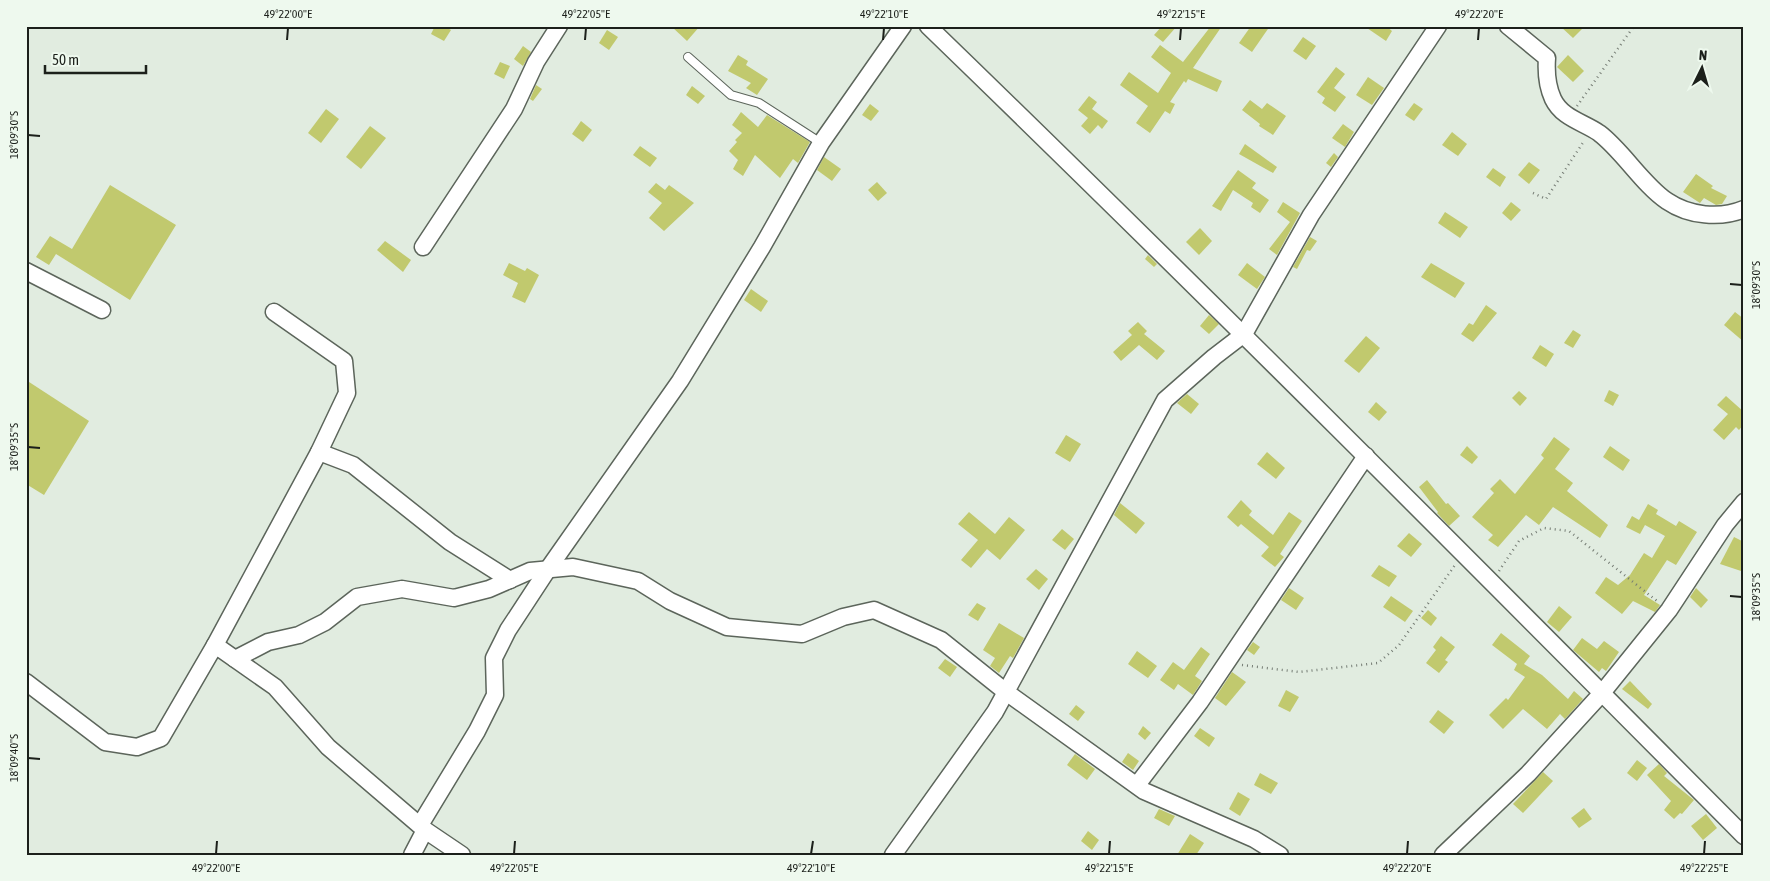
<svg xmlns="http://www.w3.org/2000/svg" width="1770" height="881" font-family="'Asap Condensed',sans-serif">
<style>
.building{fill:#c1c96e}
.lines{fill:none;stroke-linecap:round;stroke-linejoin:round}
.lane-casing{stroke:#5c655b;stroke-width:10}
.street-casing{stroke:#5c655b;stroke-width:19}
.path{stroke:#757c74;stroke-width:2.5;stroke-dasharray:1 4;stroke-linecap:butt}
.lane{stroke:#fff;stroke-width:8}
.street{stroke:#fff;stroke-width:16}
.ticks{fill:none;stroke:#1c201b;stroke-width:2}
.neatline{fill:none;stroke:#1c201b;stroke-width:2}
.ticks-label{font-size:12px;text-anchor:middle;fill:#1c201b}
</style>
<rect width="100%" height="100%" fill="#e1ece0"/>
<!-- building -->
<g class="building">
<polygon points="435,26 444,26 451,30 444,41 431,34"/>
<polygon points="671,26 700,26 687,41"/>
<polygon points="1162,26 1177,26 1163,42 1154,35"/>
<polygon points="1211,26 1222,26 1193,68 1222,81 1217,92 1188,79 1186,83 1184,81 1170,102 1175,104 1170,114 1165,111 1150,133 1136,123 1148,106 1120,85 1129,72 1158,93 1171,73 1151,57 1160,45 1183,62"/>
<polygon points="1251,26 1270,26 1252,52 1239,43"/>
<polygon points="1364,26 1386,26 1392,31 1386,41"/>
<polygon points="1560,26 1585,26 1573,38"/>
<polygon points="607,30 618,37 609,50 599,43"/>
<polygon points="1303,37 1316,46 1306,60 1293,51"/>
<polygon points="523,46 531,52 523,66 514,59"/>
<polygon points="738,55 748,61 746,65 768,79 757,95 746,88 751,83 728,71"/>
<polygon points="1568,55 1584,71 1573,82 1557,67"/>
<polygon points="500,62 510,66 504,79 494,74"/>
<polygon points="1336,67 1345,74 1334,88 1346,97 1335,112 1322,103 1325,98 1317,92"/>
<polygon points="1368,77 1384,88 1372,105 1356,95"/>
<polygon points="536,85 542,89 533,101 530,99"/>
<polygon points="692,86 705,96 698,104 686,95"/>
<polygon points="1089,96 1097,102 1092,109 1108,121 1102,129 1098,125 1090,134 1081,126 1088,118 1078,110"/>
<polygon points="1250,100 1262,109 1267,103 1286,116 1273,135 1259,126 1260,124 1242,110"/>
<polygon points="1414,103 1423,109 1414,121 1405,115"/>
<polygon points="870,104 879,111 871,121 862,115"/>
<polygon points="326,109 339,119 321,143 308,133"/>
<polygon points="741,112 758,127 767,115 810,142 798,163 793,159 780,178 755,155 743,176 733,169 738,160 729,151 737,142 735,140 742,133 732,125"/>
<polygon points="581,121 592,130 583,142 572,134"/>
<polygon points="1343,124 1354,132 1345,147 1332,138"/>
<polygon points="370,126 386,138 361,169 346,157"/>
<polygon points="1452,132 1467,144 1458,156 1442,145"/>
<polygon points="1245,144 1277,167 1273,173 1239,154"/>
<polygon points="640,146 657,158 650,167 633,155"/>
<polygon points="1334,153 1338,157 1331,167 1326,163"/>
<polygon points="824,157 841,169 832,181 817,170"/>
<polygon points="1529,162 1540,170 1529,184 1518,175"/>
<polygon points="1493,168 1506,177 1500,187 1486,177"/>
<polygon points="1238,170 1256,183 1252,188 1269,200 1260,213 1251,207 1253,203 1233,190 1221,211 1212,206"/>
<polygon points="1696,174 1713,186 1711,188 1727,196 1722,204 1716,205 1704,198 1700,203 1683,192"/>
<polygon points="877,182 887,193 878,201 868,190"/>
<polygon points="656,183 665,190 669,185 694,203 664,231 649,218 662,203 648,192"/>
<polygon points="110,185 176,225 130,300 56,254 49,265 36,257 50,236 72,249"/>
<polygon points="1283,202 1300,213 1277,255 1269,249 1290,222 1277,212"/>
<polygon points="1511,202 1521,210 1511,221 1502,213"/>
<polygon points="1445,212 1468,227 1460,238 1438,223"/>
<polygon points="1200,228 1212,241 1199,255 1186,242"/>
<polygon points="1310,237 1317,241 1310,251 1307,250 1297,269 1293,267"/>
<polygon points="385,241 411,260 403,272 377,250"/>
<polygon points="1148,255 1157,264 1154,267 1145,259"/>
<polygon points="509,263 525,271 527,268 539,275 525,303 512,297 518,283 503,275"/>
<polygon points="1247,263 1265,277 1257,289 1238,275"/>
<polygon points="1431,263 1465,283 1455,298 1421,277"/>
<polygon points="751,289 768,301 761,312 744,300"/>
<polygon points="1486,305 1497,313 1473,342 1461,334 1469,323 1473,325"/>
<polygon points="1735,312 1744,319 1744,342 1724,325"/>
<polygon points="1209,315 1219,324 1209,334 1200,326"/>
<polygon points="1138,322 1147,331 1144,334 1165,351 1157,360 1139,345 1121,361 1113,352 1132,335 1128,331"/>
<polygon points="1573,330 1581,335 1573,348 1564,343"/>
<polygon points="1366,336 1380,348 1359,373 1344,361"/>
<polygon points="1540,345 1554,354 1546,367 1532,358"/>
<polygon points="26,380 89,421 44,495 26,484"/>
<polygon points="1609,390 1619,395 1613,406 1604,401"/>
<polygon points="1519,391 1527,398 1520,406 1512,398"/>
<polygon points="1187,394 1199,404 1191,414 1177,403"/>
<polygon points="1726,396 1744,412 1744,424 1739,430 1736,427 1724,440 1713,430 1728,414 1717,405"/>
<polygon points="1376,402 1387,412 1379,421 1368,412"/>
<polygon points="1066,435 1081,444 1070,462 1055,453"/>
<polygon points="1554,437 1570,449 1555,469 1573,483 1567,491 1608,525 1600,538 1553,507 1539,525 1526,515 1498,547 1488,540 1493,535 1472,517 1494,493 1490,489 1500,479 1515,494 1544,458 1541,455"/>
<polygon points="1467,446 1478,457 1472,464 1460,455"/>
<polygon points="1610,446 1630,460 1623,471 1603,457"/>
<polygon points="1267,452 1285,468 1276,479 1257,464"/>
<polygon points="1427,480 1446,504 1448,503 1460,516 1449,526 1437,513 1438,512 1419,487"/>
<polygon points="1241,500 1252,511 1249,515 1273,535 1289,512 1302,521 1280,554 1284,557 1275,567 1261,556 1269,547 1241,524 1238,527 1227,517"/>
<polygon points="1120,503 1145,523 1136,534 1114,515"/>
<polygon points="1648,504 1658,510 1656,514 1676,526 1679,521 1697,532 1676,565 1667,560 1644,595 1660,605 1655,612 1633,601 1622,614 1595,593 1606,577 1618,585 1630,575 1644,553 1652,558 1665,536 1645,525 1640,534 1626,527 1632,516 1639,520"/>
<polygon points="969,512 995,534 1009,517 1025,530 1000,560 987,549 971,568 961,560 978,540 958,524"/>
<polygon points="1062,529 1074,539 1065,550 1052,540"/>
<polygon points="1409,533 1422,544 1411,557 1397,546"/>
<polygon points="1734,537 1744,542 1744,572 1720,564"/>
<polygon points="1379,565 1397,576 1389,587 1371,576"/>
<polygon points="1036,569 1048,579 1039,590 1026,579"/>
<polygon points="1289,588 1304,598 1296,610 1281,600"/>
<polygon points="1696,588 1708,600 1701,608 1690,597"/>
<polygon points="1391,596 1413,611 1405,622 1383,607"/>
<polygon points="977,603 986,608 978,621 968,615"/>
<polygon points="1559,606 1572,617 1559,632 1547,622"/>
<polygon points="1428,610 1437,618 1431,626 1421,618"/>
<polygon points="999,623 1024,638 1013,658 1010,656 999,673 990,666 995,658 983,650"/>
<polygon points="1501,633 1530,656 1524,664 1542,675 1568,699 1574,691 1583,699 1565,719 1560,714 1547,729 1523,709 1503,729 1489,715 1506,698 1508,700 1525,677 1514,670 1517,664 1492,645"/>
<polygon points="1441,636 1455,647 1445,660 1448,662 1439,673 1426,663 1436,650 1433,647"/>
<polygon points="1582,638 1597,649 1604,641 1619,652 1606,671 1602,668 1599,672 1573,650"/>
<polygon points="1253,642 1260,647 1254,655 1247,650"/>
<polygon points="1201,647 1210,654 1195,676 1202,681 1193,695 1178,684 1174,690 1160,680 1173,662 1184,670"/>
<polygon points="1137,651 1157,666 1148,678 1128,664"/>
<polygon points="945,659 957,667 950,677 938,668"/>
<polygon points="1232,672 1246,682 1226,706 1215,698"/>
<polygon points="1630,681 1652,704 1648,709 1622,689"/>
<polygon points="1286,690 1299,697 1290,712 1278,706"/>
<polygon points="1076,705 1085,712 1078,721 1069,714"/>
<polygon points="1438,710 1454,722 1444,734 1429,722"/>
<polygon points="1143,726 1151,733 1145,740 1138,734"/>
<polygon points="1200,728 1215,738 1209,747 1194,736"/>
<polygon points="1128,753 1139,761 1133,770 1122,762"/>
<polygon points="1075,754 1095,769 1087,780 1067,765"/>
<polygon points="1637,760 1647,768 1637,781 1627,773"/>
<polygon points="1659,764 1667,773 1664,776 1694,800 1682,814 1680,813 1674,819 1664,810 1671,801 1647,775"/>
<polygon points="1543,772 1553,781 1523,813 1513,804"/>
<polygon points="1260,773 1278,783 1271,794 1254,785"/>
<polygon points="1238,792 1250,799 1240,816 1229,809"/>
<polygon points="1584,808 1592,819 1579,828 1571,818"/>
<polygon points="1159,809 1175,816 1169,826 1154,818"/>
<polygon points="1706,814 1717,828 1703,840 1691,826"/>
<polygon points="1088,831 1099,840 1092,850 1081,841"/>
<polygon points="1190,834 1204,843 1196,855 1177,855"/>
</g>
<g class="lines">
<!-- lane casing -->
<g class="lane-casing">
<polyline id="lane" points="688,57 731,95 759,103 821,143"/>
</g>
<!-- street casing -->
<g class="street-casing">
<g id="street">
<path d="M928,26C1204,293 1474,564 1744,836"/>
<path d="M1508,26L1547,58C1546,72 1547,86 1553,99C1562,118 1583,122 1599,133C1622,150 1643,185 1667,201C1689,216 1720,219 1744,209"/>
<polyline points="423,247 514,109 536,62 559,26"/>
<polyline points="26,271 102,310"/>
<polyline points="319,452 353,465 450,542 510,580"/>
<polyline points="215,645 319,452 347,393 344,361 274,312"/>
<polyline points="235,659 268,642 299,635 325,622 357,597 402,589 454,598 489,589 530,571 573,567 638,581 670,601 727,627 802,634 843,617 874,610 941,640 1006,692 1144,791 1254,839 1280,855"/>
<polyline points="26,682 105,742 137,747 161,738 215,645 275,687 328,747 425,830 462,855"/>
<polyline points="1137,785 1200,702 1366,456"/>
<polyline points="420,825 477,731 495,695 494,658 508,630 548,569 680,381 762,247 821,143 903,26"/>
<polyline points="412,855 425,830"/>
<polyline points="893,855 995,712 1165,400 1214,357 1244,334 1311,215 1438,26"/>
<polyline points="1443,855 1528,774 1602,693 1669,610 1725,525 1744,502"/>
</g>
</g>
<!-- path -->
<g class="path">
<polyline points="1577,106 1634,26"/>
<polyline points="1533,193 1546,199 1584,141"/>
<polyline points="1499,571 1519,541 1544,528 1569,531 1657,601"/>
<polyline points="1242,665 1299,672 1378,663 1399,645 1455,565"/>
</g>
<!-- lane -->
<use href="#lane" class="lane"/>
<!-- street -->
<use href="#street" class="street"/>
</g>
<!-- ticks -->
<path class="ticks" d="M287,40L288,28M585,40L586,28M883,40L884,28M1180,40L1181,28M1478,40L1479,28M28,135L40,136M1730,284L1742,285M28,447L40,448M1730,596L1742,597M28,758L40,759M216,854L217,841M514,854L515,841M811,854L813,841M1109,854L1110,841M1407,854L1408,841M1704,854L1705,841"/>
<!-- border -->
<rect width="1770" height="881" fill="none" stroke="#eef9ee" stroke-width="55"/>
<!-- north arrow -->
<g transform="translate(1702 68) rotate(5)" stroke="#eef9ee" stroke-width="4" paint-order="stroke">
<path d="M0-4L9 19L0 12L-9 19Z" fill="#1c201b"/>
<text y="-8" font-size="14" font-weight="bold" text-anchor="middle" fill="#1c201b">N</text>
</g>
<!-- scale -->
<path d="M45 65v8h101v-8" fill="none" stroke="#1c201b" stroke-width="2.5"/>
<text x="52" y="65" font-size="15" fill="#1c201b" stroke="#eef9ee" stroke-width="4" paint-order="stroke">50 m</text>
<rect x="28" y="28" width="1714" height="826" class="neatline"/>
<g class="ticks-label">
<text x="288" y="18">49°22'00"E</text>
<text x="586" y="18">49°22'05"E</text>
<text x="884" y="18">49°22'10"E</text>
<text x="1181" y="18">49°22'15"E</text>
<text x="1479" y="18">49°22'20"E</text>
<text transform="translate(14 135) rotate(-90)" y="4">18°09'30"S</text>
<text transform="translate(1756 285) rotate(-90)" y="4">18°09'30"S</text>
<text transform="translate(14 447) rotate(-90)" y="4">18°09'35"S</text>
<text transform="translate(1756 597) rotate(-90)" y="4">18°09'35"S</text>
<text transform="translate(14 758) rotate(-90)" y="4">18°09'40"S</text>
<text x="216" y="872">49°22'00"E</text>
<text x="514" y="872">49°22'05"E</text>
<text x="811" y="872">49°22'10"E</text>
<text x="1109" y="872">49°22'15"E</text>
<text x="1407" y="872">49°22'20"E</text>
<text x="1704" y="872">49°22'25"E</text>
</g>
</svg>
